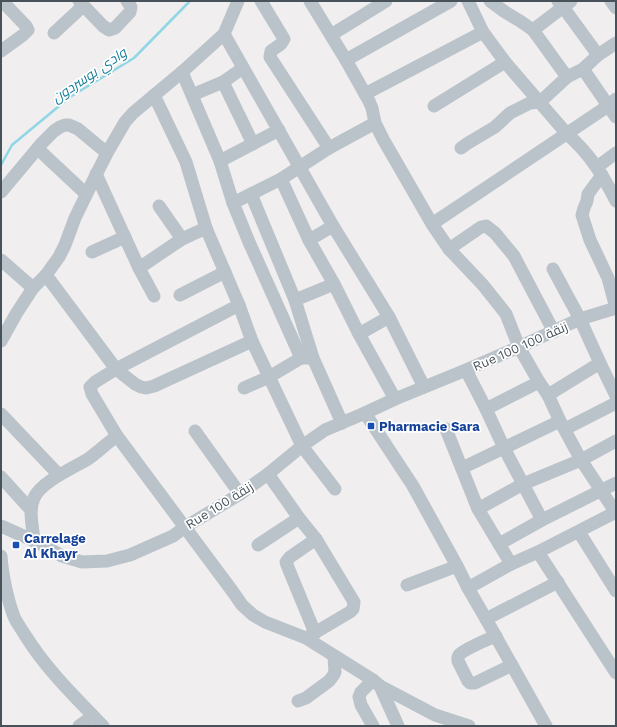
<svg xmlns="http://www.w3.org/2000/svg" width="617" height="727" font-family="'Work Sans',Cairo,sans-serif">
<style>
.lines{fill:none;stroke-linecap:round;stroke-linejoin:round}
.stream{stroke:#8fd6e6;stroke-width:2.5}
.minor{stroke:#bac3ca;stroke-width:13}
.transit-dot{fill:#1a4fb4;stroke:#fff;stroke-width:1.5}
.labels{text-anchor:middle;stroke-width:3.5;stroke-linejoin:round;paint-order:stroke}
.street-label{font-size:13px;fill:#47525a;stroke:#fff}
.transit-label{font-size:13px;font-weight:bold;fill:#164399;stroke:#fff;text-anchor:start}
.water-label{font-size:14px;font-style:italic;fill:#157f98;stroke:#fff}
</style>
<rect width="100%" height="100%" fill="#f0eeee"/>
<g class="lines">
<!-- stream -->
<polyline class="stream" points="1,165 12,145 70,97 134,58 190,1"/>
<!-- minor -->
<g class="minor">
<polyline points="79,1 103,26 109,30 115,28 130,12 131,7 127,1"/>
<polyline points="261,1 284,39 281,44 271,51 270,57 329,148"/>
<polyline points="310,1 346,60 369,101 372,108 375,123 383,139 432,224 449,249 483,285 506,314 519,347 539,382 548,395 560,421 581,460 616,513"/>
<path d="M468,1L483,32L505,62L567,134C589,153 603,175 616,201"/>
<polyline points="490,1 505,12 520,21 533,30 567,77"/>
<polyline points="558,1 563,7 598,55"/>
<polyline points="611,1 616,8"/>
<polyline points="533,30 571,1"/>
<polyline points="54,33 83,6"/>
<polyline points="224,34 333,226 389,317 424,387"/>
<polyline points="331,35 386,1"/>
<polyline points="1,51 23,35 28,30 26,26 2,1"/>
<polyline points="346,60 451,1"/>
<polyline points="583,69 616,117"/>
<polyline points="182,72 220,161 233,203 249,242 301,358"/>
<polyline points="223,82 253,144"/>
<polyline points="365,94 483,32"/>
<polyline points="154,95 186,162 206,228 239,305 252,341 302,446 335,489"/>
<polyline points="192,95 223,82 243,68"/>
<polyline points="434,106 505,62"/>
<polyline points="461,148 468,143 495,127 510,113 530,103 540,102 567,77 583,69 598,55 616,43"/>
<polyline points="38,149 86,194"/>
<polyline points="220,161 279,130"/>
<polyline points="597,167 616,153"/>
<polyline points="96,174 139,268 154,296"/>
<polyline points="602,175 588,194 587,201 584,208 582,215 590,240 608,278 616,308"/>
<polyline points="281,179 309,240 334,284 359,334 395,399"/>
<polyline points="1,192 42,143 54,131 60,127 65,125 69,125 78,129 107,153"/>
<polyline points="251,194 295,300 313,358 342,423"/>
<polyline points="233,203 281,179 329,148 375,123"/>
<polyline points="159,206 182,239"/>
<polyline points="432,224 608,106 616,99"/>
<polyline points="309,240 333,226"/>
<polyline points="449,249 481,227 486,226 495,233 514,256 554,332"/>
<polyline points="92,252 125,237"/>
<polyline points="1,260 33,288"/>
<polyline points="139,268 182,239 206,228"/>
<polyline points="553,269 580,319 600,363 616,396"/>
<polyline points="46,275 116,369 135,384 141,387 146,388 154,386 252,341"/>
<polyline points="180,295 225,272"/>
<polyline points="295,300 334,284"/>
<polyline points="239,305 116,369 95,382 90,387 92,394 117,436 233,592 242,605 253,615 265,622 306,638 373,680 380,686 435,715 469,726"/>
<polyline points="359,334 389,317"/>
<polyline points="1,341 16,314 33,288 46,275 59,257 65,245 75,218 92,183 107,153 125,122 133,113 182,72 224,34 238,1"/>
<polyline points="466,370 486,409 504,448 542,520"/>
<polyline points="244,388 269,377 301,358 309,358"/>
<polyline points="548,395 600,363"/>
<polyline points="486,409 539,382"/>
<polyline points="365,413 413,486 457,566 468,588 486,619 546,726"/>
<polyline points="1,414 59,475"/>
<polyline points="446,429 478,509 511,564"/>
<polyline points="565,429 616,403"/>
<polyline points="195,431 240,494"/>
<polyline points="462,468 560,421"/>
<polyline points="268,474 299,518 316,539 354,602 353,609 350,612 306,638"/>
<polyline points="1,477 31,510"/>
<polyline points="478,509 523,484 581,460 616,441"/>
<polyline points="1,526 39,543 62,556 82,562 107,561 130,555 173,536 185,527 240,494 268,474 302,446 325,430 365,413 395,399 466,370 519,347 580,319 616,308"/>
<polyline points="579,532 616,591"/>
<path d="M34,541C33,527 28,511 34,498C41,482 73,468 88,459C98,452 107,443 117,436"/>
<polyline points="499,544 542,520 616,483"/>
<polyline points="258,545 299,518"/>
<polyline points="538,552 616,673"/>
<path d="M1,556C2,573 7,597 13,614C15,621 21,628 25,635C46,669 75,697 103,726"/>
<polyline points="407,585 457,566"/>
<polyline points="468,588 511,564 538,552 616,512"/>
<polyline points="486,619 558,582"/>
<polyline points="315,633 287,565 286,562 290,557 316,539"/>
<path d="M496,636C488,639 463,650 459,655C457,658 458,658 458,661L468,681L470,683H475L512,665"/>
<polyline points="380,686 398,726"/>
<polyline points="298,701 306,698 329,681 333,676 335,672 334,656"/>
<polyline points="79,726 93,716"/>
<polyline points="373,726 361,705 359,697 361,692 373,680"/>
</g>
</g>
<!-- markers -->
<g class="transit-dot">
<rect x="367" y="422" width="8" height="8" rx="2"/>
<rect x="12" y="541" width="8" height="8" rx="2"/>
</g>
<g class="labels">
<!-- street labels -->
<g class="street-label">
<text transform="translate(520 346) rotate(-24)" y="5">Rue 100 زنقة 100</text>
<text transform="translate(219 505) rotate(-32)" y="5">Rue 100 زنقة</text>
</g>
<!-- transit labels -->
<g class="transit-label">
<text x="379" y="431">Pharmacie Sara</text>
<text x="24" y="543">Carrelage<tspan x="24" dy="15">Al Khayr</tspan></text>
</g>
<!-- water labels -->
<g class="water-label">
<text transform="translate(89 75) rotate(-34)" y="5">وادي بوسردون</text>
</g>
</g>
<!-- border -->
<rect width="617" height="727" fill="none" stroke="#47525a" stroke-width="4"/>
</svg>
